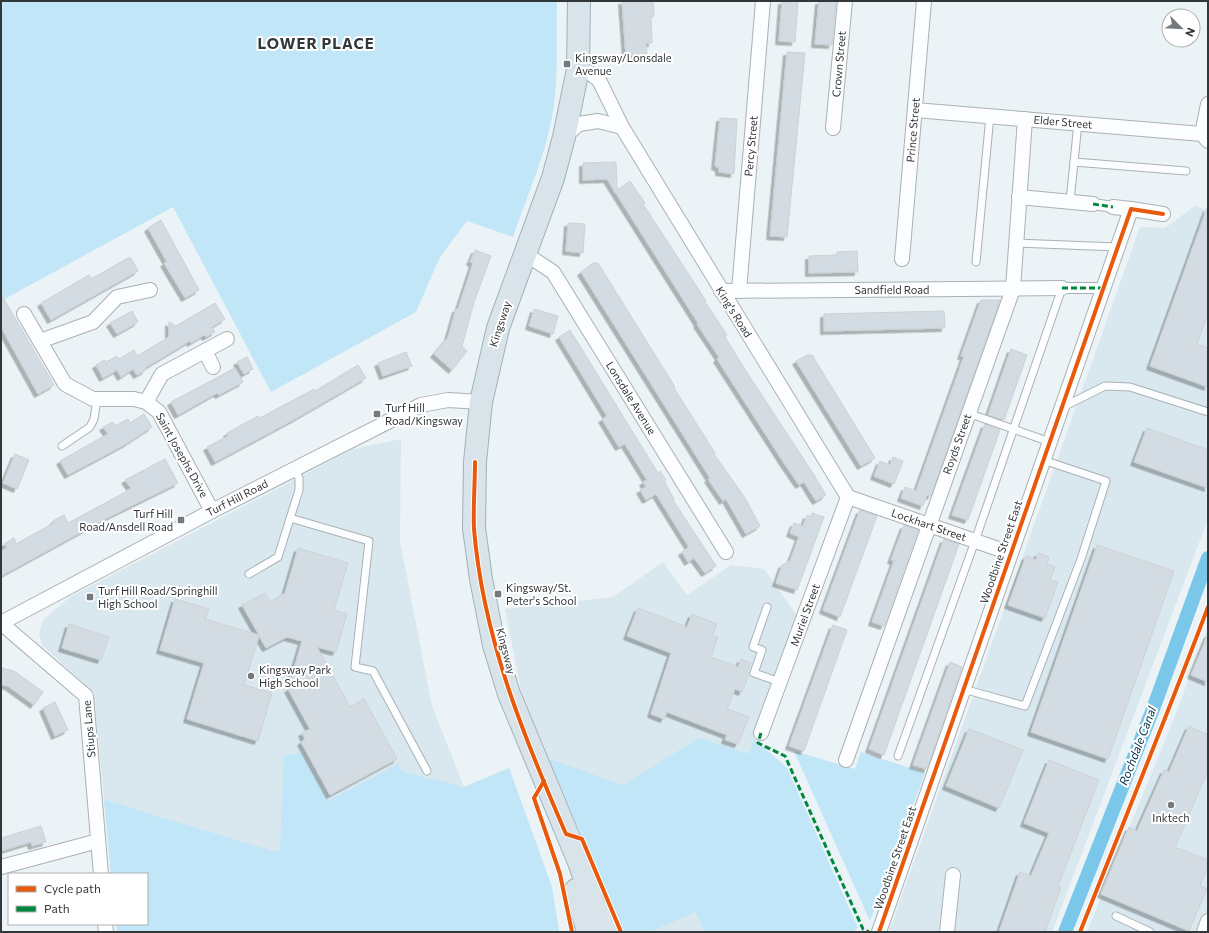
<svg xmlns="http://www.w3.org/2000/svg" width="1209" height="933" font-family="Commissioner,sans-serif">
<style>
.built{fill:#d8e8ee}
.green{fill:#c1e6f8}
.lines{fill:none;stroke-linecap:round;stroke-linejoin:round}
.canal{stroke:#7bc7e9;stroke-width:14}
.building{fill:#d3dce2;stroke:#ccd1d4;filter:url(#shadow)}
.service-casing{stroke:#abb1b3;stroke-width:9}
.pedestrian-casing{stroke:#abb1b3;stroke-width:12}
.minor-casing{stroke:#abb1b3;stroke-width:16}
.trunk-casing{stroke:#9fb2bb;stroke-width:24}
.service{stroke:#fcfdfe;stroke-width:7}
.pedestrian{stroke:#fcfdfe;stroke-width:10}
.minor{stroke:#fcfdfe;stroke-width:14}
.trunk{stroke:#d8e4ea;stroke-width:22}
.quiet{stroke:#00873e;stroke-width:3;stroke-dasharray:6 3;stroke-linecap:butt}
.cycleway-casing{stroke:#fff;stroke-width:6}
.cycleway{stroke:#e8590c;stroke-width:4}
.poi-dot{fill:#73797c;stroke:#fff;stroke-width:1.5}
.labels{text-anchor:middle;stroke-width:4;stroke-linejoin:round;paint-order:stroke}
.poi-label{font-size:11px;fill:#32373a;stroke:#fff;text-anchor:start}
.street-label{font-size:11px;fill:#32373a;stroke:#fff}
.water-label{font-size:12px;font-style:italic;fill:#003043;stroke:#fff}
.district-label{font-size:15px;font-weight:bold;letter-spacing:1px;fill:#32373a;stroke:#fff}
</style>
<defs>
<filter id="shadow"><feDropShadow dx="-3.5" dy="3.5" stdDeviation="0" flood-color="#0004"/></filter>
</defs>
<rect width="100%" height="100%" fill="#ebf3f6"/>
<!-- built -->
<g class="built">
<polygon points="1195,206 1208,210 1208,519 1052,932 889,932 1140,227 1165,228"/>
<polygon points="401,439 400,541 432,706 464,787 509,768 552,887 559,932 117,932 116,924 147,924 147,874 111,874 94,693 43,646 39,634 43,620 70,597 353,449"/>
<polygon points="663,562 687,595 731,565 764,569 798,617 754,739 787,768 858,928 852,932 623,932 522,695 505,609 613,597"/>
<polygon points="1208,627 1208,932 1087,932 1176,713"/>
</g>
<!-- green -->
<g class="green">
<path d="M1,1H557C556,39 559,80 552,117C545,156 526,199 513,237L467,221L440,257L416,312L271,392L173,207L1,301Z"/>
<polygon points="699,738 749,754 754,739 787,768 858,928 852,932 704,932 696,912 649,932 623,932 549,759 623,785"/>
<polygon points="794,751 855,769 861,752 925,773 870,921"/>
<polygon points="301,752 328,801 398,764 403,772 464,787 509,768 552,887 559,932 117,932 116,924 147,924 147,874 111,874 104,800 276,852 280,849 284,756"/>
</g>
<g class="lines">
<!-- canal -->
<polyline class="canal" points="1065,932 1153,709 1208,558"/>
</g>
<!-- building -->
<g class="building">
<polygon points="622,1 653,1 654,16 651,17 652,43 646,43 647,54 626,56"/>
<polygon points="782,1 798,1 795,42 779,41"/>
<polygon points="819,1 836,1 832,45 815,44"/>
<polygon points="787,52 805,53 787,237 770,236"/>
<polygon points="720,118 737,119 734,174 719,172 719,168 715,166"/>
<polygon points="616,162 617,190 630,181 645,203 643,204 706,301 705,302 727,335 725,337 746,371 814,475 826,495 816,501 804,482 799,485 784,463 717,359 719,357 697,324 698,323 607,179 583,180 583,163"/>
<polygon points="1207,208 1208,313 1197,344 1208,348 1208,387 1150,366"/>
<polygon points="161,220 199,290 185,298 164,263 167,262 148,228"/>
<polygon points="568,223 585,224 583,253 566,251"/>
<polygon points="475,250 491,256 474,302 462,346 467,351 452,370 434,354 448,337 456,309 458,309 473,263 470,262"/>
<polygon points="857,251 858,272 809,273 809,256 837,255 837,252"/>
<polygon points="128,258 131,258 138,271 51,320 41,303 89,275 91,279"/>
<polygon points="593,263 598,263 611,284 675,387 674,388 715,453 714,454 745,498 760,526 746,534 726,499 723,501 708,479 710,478 581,272"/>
<polygon points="1,294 54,385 38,394 1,327"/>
<polygon points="981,300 1000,300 931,496 927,495 923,506 901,498 905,487 916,491 964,356 961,356"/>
<polygon points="215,303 225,319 212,327 215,332 206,337 204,335 191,343 190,341 145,368 146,370 137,375 133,369 121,377 117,370 103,378 96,365 104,360 106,362 117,356 119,359 134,350 137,356 169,337 169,322 176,326"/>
<polygon points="534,309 558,316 553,334 529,326"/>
<polygon points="132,311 138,322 117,334 110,323"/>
<polygon points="944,311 945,328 824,331 824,314"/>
<polygon points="570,330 640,444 658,473 660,471 666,480 664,481 674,499 673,500 716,566 705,573 694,558 688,562 682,552 689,547 656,494 646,500 640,490 646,487 643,482 647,480 625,444 619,447 602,419 607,416 559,337"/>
<polygon points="1011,349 1027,355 1004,420 988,415"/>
<polygon points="406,352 412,366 383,376 378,363"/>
<polygon points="807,355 812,355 875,458 861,466 796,361"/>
<polygon points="247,357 253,369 244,374 237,362"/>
<polygon points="358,365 366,378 295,419 215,462 207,447 228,436 227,433 258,416 260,418 314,389 315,391"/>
<polygon points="235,368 243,382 219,395 217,393 178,415 171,402"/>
<polygon points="144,414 152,427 126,444 68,475 60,461 108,434 103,427 113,422 115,426 128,419 130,423"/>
<polygon points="985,424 1000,430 968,520 952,515"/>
<polygon points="1147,428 1208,450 1208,488 1134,462"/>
<polygon points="15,454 29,460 17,489 3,483"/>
<polygon points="893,457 903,461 894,484 874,476 880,461 890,465"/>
<polygon points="165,459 178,483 107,518 1,576 1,551 7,548 4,544 14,538 16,544 54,523 53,521 64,515 68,523 122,494 131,488 125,480"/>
<polygon points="860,510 877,516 840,617 823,610"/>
<polygon points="812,513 824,517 797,590 776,583 782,565 790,561 799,537 790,533 794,523 803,526 807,515 811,517"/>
<polygon points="904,525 918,530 884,626 872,622 894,561 891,560"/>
<polygon points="944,539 959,544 884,755 869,749"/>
<polygon points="1097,545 1174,571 1108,759 1031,732"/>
<polygon points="298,548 348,563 334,610 347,614 336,652 317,647 350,707 364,699 397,759 330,795 301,742 305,739 302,733 310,729 288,689 295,685 291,678 302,641 287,637 266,648 259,636 244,685 272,693 258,741 187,719 204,663 160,650 175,599 209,609 205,619 259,635 242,605 265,593 270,602 285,593"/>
<polygon points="1038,553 1049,557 1047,564 1055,567 1050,580 1058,582 1045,618 1008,605 1026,556 1036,560"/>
<polygon points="638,608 687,627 692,614 717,624 713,635 718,637 711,657 738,667 741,659 751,663 747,671 749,674 742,692 735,689 727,709 749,717 738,744 725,740 727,735 667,712 664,719 651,714 671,653 627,636"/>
<polygon points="69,624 109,637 101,660 62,648"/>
<polygon points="833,625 847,630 804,751 789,746"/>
<polygon points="1208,634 1208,682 1191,675"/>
<polygon points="950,662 962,667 927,769 913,765"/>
<polygon points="1,668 14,671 43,692 34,705 8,686 1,685"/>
<polygon points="55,702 68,730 55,736 43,708"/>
<polygon points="1189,726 1208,735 1208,771 1175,847 1208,860 1208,866 1200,886 1207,889 1189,931 1101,894 1129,827 1137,831 1164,770 1169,772"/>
<polygon points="969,729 1023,750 999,808 946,786"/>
<polygon points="1049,760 1099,780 1058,886 1061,887 1045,932 999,932 1020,872 1031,876 1049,833 1024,823"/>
<polygon points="41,826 46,842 32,846 31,842 1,851 1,838"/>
</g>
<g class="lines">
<!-- service casing -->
<g class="service-casing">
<g id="service">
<polyline points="1074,162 1186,171"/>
<polyline points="1070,201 1078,123"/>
<polyline points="1016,243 1117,247"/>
<polyline points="976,262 990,116"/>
<polyline points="1063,407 1105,386 1130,387 1208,412"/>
<polyline points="968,413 1050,442"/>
<polyline points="62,446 90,427 94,419 97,399"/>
<polyline points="290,518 369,541 355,667 373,671 427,771"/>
<polyline points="249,574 278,557 299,490 299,478 294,469"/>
<polyline points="767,607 753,647 762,650 754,673 780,682"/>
<polyline points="963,689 1025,706 1081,559 1106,481 1043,460"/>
<polyline points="898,756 975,541 1062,288"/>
<polyline points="1116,916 1150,932"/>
</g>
</g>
<!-- pedestrian casing -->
<g class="pedestrian-casing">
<g id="pedestrian">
<polyline points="1093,204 1113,207"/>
<polyline points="1062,288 1103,288"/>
</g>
</g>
<!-- minor casing -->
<g class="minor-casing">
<g id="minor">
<polyline points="578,69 590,73 599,80 622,127 848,497"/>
<polyline points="915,110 1202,134 1208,141"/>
<polyline points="833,128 845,1"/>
<polyline points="1202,134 1208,104"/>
<polyline points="564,137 579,124 598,121 622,127"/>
<polyline points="1019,197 1093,204"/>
<polyline points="1113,207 1131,209"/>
<polyline points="524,253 553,272 726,552"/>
<polyline points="902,259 924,1"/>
<polyline points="721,291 1062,288"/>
<polyline points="739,291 763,1"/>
<polyline points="24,314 65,384 93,399 134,399 146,402 159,412 212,511"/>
<polyline points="40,341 93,322 117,297 150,290"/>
<polyline points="205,351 213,367"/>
<polyline points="146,402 162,374 227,339"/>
<polyline points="848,497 1010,553"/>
<polyline points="1,623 212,511 421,405 448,400 481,402"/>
<polyline points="1,623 86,696 101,874"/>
<polyline points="761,733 848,497"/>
<polyline points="846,760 1013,289 1025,119"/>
<polyline points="1,867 98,841"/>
<polyline points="105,924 106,932"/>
<polyline points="879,932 1131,209 1163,214"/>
<polyline points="947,932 953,875"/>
<polyline points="1204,932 1208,921"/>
</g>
</g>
<!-- trunk casing -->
<g class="trunk-casing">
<g id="trunk">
<polyline points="579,1 578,69 564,137 553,178 498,328 481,402 475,462 474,528 481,579 494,645 509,694 579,862 594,905 611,932"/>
<polyline points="576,890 588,932"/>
</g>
</g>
<!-- service -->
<use href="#service" class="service"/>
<!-- pedestrian -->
<use href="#pedestrian" class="pedestrian"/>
<!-- minor -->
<use href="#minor" class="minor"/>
<!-- trunk -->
<use href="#trunk" class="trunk"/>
<!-- quiet -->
<g class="quiet">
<polyline points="1093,204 1113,207"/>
<polyline points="1062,288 1103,288"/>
<polyline points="761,733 758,743 785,756 863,929 869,932"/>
</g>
<!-- cycleway casing -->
<g class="cycleway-casing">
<g id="cycleway">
<path d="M475,462C475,484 473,507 474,529C483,637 523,735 566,834L582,839L621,932"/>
<polyline points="544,781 534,798 560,874 572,932"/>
<polyline points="879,932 1131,209 1163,214"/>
<path d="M1080,932C1123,823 1167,716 1208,607"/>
</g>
</g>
<!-- cycleway -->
<use href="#cycleway" class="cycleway"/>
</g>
<!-- markers -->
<g class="poi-dot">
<rect x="563" y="60" width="8" height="8" rx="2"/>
<rect x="373" y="410" width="8" height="8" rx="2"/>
<rect x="177" y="516" width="8" height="8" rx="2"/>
<rect x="494" y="590" width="8" height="8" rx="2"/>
<rect x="86" y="593" width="8" height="8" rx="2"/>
<circle cx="251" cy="676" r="4"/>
<circle cx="1171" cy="805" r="4"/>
</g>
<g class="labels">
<!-- poi labels -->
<g class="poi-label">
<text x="575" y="62">Kingsway/Lonsdale<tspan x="575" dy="13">Avenue</tspan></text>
<text x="385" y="412">Turf Hill<tspan x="385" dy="13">Road/Kingsway</tspan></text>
<text x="173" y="518" text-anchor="end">Turf Hill<tspan x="173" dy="13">Road/Ansdell Road</tspan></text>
<text x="506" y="592">Kingsway/St.<tspan x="506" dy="13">Peter's School</tspan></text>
<text x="98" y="595">Turf Hill Road/Springhill<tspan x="98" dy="13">High School</tspan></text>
<text x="259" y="674">Kingsway Park<tspan x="259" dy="13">High School</tspan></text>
<text x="1171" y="822" text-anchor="middle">Inktech</text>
</g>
<!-- street labels -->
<g class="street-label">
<text transform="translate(839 64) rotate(-85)" y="4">Crown Street</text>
<text transform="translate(1063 122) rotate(5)" y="4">Elder Street</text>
<text transform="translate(913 130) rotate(-85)" y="4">Prince Street</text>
<text transform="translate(751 146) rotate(-85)" y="4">Percy Street</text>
<text x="892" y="294">Sandfield Road</text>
<text transform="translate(734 312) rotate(58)" y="4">King's Road</text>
<text transform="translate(500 324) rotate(-72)" y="4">Kingsway</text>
<text transform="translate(631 398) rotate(58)" y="4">Lonsdale Avenue</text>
<text transform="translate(957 444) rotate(-70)" y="4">Royds Street</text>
<text transform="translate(182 455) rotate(61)" y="4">Saint Josephs Drive</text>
<text transform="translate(237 498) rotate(-27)" y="4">Turf Hill Road</text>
<text transform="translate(929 525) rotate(19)" y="4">Lockhart Street</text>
<text transform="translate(1001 552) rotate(-71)" y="4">Woodbine Street East</text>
<text transform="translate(805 615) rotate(-70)" y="4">Muriel Street</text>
<text transform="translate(506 651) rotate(75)" y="4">Kingsway</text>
<text transform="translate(89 729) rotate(-95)" y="4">Stiups Lane</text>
<text transform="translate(895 858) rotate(-71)" y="4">Woodbine Street East</text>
</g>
<!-- water labels -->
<g class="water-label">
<text transform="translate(1138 746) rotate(-69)" y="4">Rochdale Canal</text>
</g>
<!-- district labels -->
<g class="district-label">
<text x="316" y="49">LOWER PLACE</text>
</g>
</g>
<!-- border -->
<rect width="1209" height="933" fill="none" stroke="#32373a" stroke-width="4"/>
<!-- legend -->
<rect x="8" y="873" width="140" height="52" fill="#ffffff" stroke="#adafb0"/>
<rect x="16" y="886" width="20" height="6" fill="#e8590c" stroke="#adafb0"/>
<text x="44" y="893" font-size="12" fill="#32373a">Cycle path</text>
<rect x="16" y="906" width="20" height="6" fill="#00873e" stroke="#adafb0"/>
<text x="44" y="913" font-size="12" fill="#32373a">Path</text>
<!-- north arrow -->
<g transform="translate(1181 28) rotate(114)"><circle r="19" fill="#ffffff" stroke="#adafb0"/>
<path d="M0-3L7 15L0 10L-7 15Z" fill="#73797c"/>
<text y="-6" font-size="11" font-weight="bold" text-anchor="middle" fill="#32373a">N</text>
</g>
</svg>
